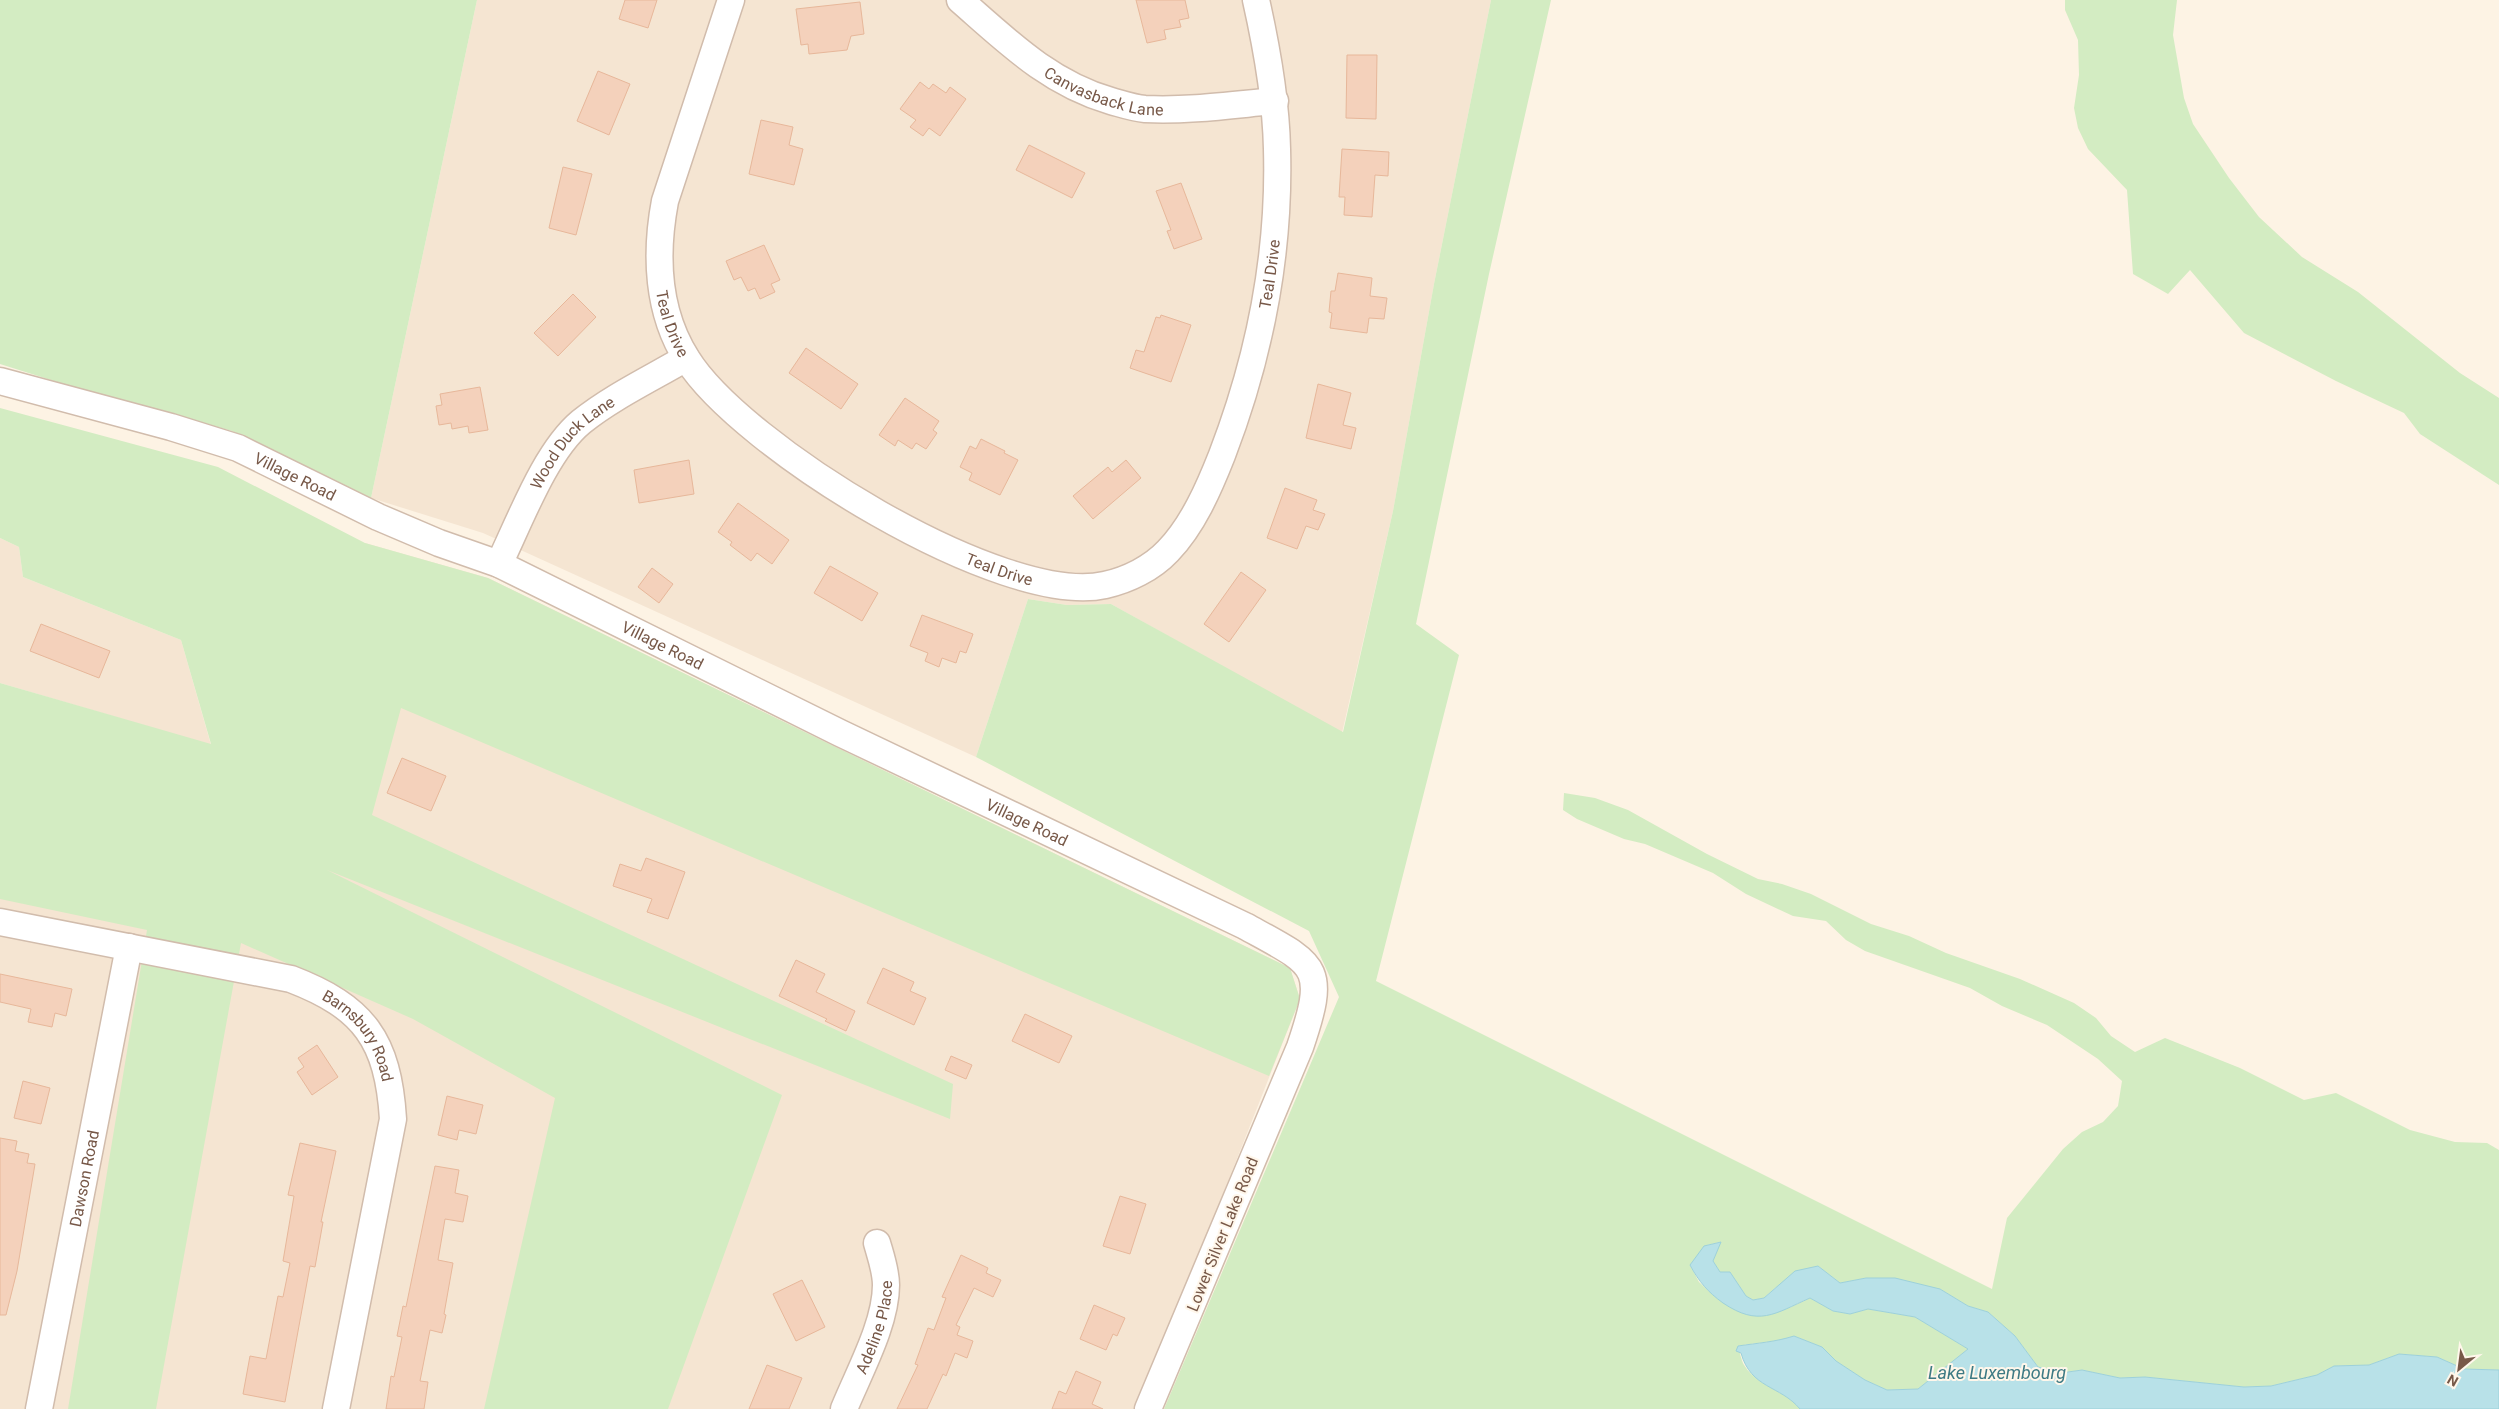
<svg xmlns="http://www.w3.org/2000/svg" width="2499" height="1409" font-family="Roboto,sans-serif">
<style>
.residential{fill:#f5e5d2}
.green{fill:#d3ecc2}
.water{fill:#b8e1e8;stroke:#9dd1da}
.building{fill:#f4d1bb;stroke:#e7b79a}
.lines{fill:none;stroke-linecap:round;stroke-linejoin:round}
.minor-casing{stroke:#d1bcac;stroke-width:29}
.minor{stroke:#fff;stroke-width:26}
.labels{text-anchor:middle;stroke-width:4;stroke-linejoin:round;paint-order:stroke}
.street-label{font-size:16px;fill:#775848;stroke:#fff7eb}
.water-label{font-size:18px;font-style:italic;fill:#3e7a84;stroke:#fff7eb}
</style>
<rect width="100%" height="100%" fill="#fdf3e4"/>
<!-- residential -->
<g class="residential">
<polygon points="477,0 1491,0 1434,284 1393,511 1342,733 1111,604 1067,605 1028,599 976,757 483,533 371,498"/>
<polygon points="0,538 19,547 23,577 181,640 211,745 0,683"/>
<polygon points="365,543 488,578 1290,968 1300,999 1184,1293 1135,1409 0,1409 0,723 195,802"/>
</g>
<!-- green -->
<g class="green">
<polygon points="0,0 477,0 371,498 232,431 70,386 0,364"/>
<path d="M1491,0H1551L1489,274L1416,624L1459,655L1376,981L1992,1289L2007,1218L2063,1149L2082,1132L2103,1122L2118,1106L2122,1081L2098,1059L2047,1025L2002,1006L1970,988L1865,951L1846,940L1826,921L1793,916L1746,894L1713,873L1645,844L1624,839L1577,819L1563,810L1564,793L1595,798L1628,810L1707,854L1758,879L1782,884L1811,894L1871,924L1909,936L1946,953L2020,979L2074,1003L2096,1018L2111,1036L2135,1052L2165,1038L2240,1068L2304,1100L2336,1093L2410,1130L2455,1142L2487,1143L2499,1150V1370L2464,1369L2437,1357L2399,1354L2369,1365L2334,1366L2317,1375L2271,1386L2244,1387L2145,1377L2120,1378L2082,1370L2061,1373L2038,1367L2015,1336L1988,1312L1968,1306L1940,1289L1866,1278L1840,1283L1818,1266L1775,1288L1764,1298L1753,1300L1746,1296L1730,1272H1720L1713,1261L1720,1242L1708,1245L1690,1265L1699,1282L1715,1297L1789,1308L1810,1298L1833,1311L1850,1314L1868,1309L1915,1317L1968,1349L1918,1389L1887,1390L1865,1380L1836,1361L1822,1347L1794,1336C1775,1343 1758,1342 1738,1346C1740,1352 1741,1360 1744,1365C1758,1387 1785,1390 1800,1409H1164L1339,997L1309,931L976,757L1028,599L1067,605L1111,604L1343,732L1393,511L1434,284Z"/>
<polygon points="2065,0 2177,0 2173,35 2184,98 2193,124 2229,178 2259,217 2302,257 2358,292 2460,373 2499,398 2499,485 2420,434 2404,413 2336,381 2244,333 2190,270 2168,294 2133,274 2127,190 2088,149 2078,128 2074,108 2079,75 2078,40 2065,10"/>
<polygon points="0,408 218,467 365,543 488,578 1290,968 1300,999 1269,1076 401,708 372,815 953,1084 950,1119 327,870 782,1095 668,1409 484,1409 555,1098 413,1019 241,943 156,1409 68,1409 147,930 0,899 0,683 211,744 181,640 23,577 19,547 0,538"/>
</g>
<!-- water -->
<path class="water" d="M1721,1242L1713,1261L1720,1272H1730L1746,1296L1753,1300L1764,1298L1795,1271L1818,1266L1840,1283L1866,1278H1895L1940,1289L1968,1306L1988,1312L2015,1336L2038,1367L2061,1373L2082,1370L2120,1378L2145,1377L2244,1387L2271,1386L2317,1375L2334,1366L2369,1365L2399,1354L2437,1357L2464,1369L2499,1370V1409H1800C1780,1385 1751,1389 1741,1353L1736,1351L1738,1346C1758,1343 1775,1342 1794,1336L1822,1347L1836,1361L1865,1380L1887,1390L1918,1389L1968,1349L1915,1317L1868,1309L1850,1314L1833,1311L1810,1298C1774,1314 1759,1327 1723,1303C1708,1292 1699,1282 1690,1265L1704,1246Z"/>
<!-- building -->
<g class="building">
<polygon points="625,0 657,0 648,28 619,19"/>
<polygon points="1136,0 1185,0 1189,18 1179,20 1181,27 1164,30 1166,39 1147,43"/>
<polygon points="860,2 864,34 851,36 847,50 809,54 808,44 801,45 796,9"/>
<polygon points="1347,55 1377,55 1376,119 1346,118"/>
<polygon points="598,71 630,84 609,135 577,121"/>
<polygon points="920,82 929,89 933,84 946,93 950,87 966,99 940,136 929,128 923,136 910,127 916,120 900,109"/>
<polygon points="761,120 793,127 789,145 803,149 794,185 749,174"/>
<polygon points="1029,145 1085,173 1072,198 1016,170"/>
<polygon points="1342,149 1389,152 1388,176 1375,175 1372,217 1344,215 1345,197 1339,197"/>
<polygon points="563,167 592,174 576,235 549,228"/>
<polygon points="1181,183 1202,239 1174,249 1167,231 1171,230 1156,191"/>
<polygon points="764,245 780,280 771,284 775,292 760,299 755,288 748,291 741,277 734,280 726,261"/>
<polygon points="1338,273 1372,278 1370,296 1387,298 1384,319 1369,318 1367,333 1330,328 1332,313 1329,312 1331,291 1335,291"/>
<polygon points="573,294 596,317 558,356 534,333"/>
<polygon points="1161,315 1191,325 1171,382 1130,368 1136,350 1144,352 1156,317 1160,318"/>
<polygon points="806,348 858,384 841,409 789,373"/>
<polygon points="1318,384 1351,393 1343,425 1356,428 1351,449 1306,438"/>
<polygon points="480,387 488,430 469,433 468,426 452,429 451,423 439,425 436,406 442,405 440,394"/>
<polygon points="905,398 939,421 933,430 937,433 926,449 916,443 912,449 898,440 895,446 879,435"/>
<polygon points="981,439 1005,451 1004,453 1018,460 1000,495 969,480 972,473 960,467 970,446 976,449"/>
<polygon points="689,460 694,494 639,503 634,470"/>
<polygon points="1126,460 1141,478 1093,519 1073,496 1108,467 1112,472"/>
<polygon points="1285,488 1317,500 1313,510 1325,514 1318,530 1306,526 1297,549 1267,538"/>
<polygon points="738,503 789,540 772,564 757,553 751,561 730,545 732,542 718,532"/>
<polygon points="830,566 878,593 862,621 814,593"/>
<polygon points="652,568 673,584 659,603 638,587"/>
<polygon points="1241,572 1266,590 1229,642 1204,624"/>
<polygon points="922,615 973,634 966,653 960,651 956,663 942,658 939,667 925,661 928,653 910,646"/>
<polygon points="41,624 110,651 99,678 30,651"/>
<polygon points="402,758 446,776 431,811 387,793"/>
<polygon points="646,858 685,872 668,919 647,912 652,899 613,886 620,864 641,871"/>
<polygon points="796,960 825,974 816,992 855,1011 846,1031 825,1021 827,1019 779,996"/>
<polygon points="883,968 914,982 910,991 926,998 914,1025 867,1003"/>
<polygon points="0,974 72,989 66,1016 55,1013 52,1027 28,1022 31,1009 0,1002"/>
<polygon points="1025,1014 1072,1036 1059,1063 1012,1041"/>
<polygon points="317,1045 338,1077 312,1095 297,1072 304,1067 298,1058"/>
<polygon points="951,1056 972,1065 966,1079 945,1070"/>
<polygon points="23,1081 50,1088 41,1124 14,1118"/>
<polygon points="447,1096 483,1105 476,1134 459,1130 457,1140 438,1135"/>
<polygon points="0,1138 17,1141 15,1151 29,1154 27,1163 35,1164 17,1271 6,1315 0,1315"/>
<polygon points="300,1143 336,1151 321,1222 323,1222 315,1267 310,1266 285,1402 243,1394 250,1356 266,1359 278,1296 283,1297 290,1263 283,1261 294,1196 288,1195"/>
<polygon points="435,1166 459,1170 455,1193 468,1196 463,1222 445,1219 438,1260 453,1263 444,1314 446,1315 442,1333 430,1330 420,1381 428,1382 424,1409 386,1409 391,1376 394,1377 402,1337 397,1336 403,1306 406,1307"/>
<polygon points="1120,1196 1146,1204 1130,1254 1103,1246"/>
<polygon points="961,1255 988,1268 986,1273 1001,1280 993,1297 974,1288 956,1325 960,1327 957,1335 973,1341 967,1358 955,1353 946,1376 943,1374 927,1409 897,1409 918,1365 915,1364 928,1328 934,1330 946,1298 942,1297"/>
<polygon points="802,1280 825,1327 796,1341 773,1294"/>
<polygon points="1094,1305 1125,1318 1117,1336 1113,1334 1106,1350 1080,1339"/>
<polygon points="767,1365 802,1378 789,1409 749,1409"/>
<polygon points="1076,1371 1101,1382 1092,1404 1103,1409 1052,1409 1059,1391 1066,1394"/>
</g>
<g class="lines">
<!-- minor casing -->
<g class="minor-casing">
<g id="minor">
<path id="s1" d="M731,0L665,201C655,254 657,312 687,359C741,446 1003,608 1105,585C1128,580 1152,568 1168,551C1193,525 1209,488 1222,455C1260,356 1280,254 1277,149C1276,98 1267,49 1256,0"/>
<path id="s2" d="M960,0C1008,42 1049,83 1111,101C1122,104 1133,108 1145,109C1189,111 1231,105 1275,101"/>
<path id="s3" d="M0,381L171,427L238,448L378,517L439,543L499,564L840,733L1245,926C1316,965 1328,965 1300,1047L1148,1409"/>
<path id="s4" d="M499,564C520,521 545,452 581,422C612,397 652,378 686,358"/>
<path id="s5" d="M0,922L291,979C364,1007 388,1040 393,1119L336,1409"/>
<path id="s6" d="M39,1409L129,947"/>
<path id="s7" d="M844,1409C859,1372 886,1324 886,1285C886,1271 881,1257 877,1243"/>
</g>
</g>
<!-- minor -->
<use href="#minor" class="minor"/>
</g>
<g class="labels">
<!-- street labels -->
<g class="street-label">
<text dy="6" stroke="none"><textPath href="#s2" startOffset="174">Canvasback Lane</textPath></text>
<text dy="6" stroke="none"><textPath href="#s1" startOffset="1235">Teal Drive</textPath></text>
<text dy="6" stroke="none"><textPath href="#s1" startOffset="336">Teal Drive</textPath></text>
<text dy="6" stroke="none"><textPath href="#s4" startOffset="144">Wood Duck Lane</textPath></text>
<text dy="6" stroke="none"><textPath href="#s3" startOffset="311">Village Road</textPath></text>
<text dy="6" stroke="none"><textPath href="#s1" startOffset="756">Teal Drive</textPath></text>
<text dy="6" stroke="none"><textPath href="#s3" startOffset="716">Village Road</textPath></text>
<text dy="6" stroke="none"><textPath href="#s3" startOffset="1121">Village Road</textPath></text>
<text dy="6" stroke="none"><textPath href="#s5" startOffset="389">Barnsbury Road</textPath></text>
<text dy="6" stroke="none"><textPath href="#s6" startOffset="235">Dawson Road</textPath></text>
<text transform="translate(1222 1234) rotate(-68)" y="6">Lower Silver Lake Road</text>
<text dy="6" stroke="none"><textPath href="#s7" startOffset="88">Adeline Place</textPath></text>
</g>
<!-- water labels -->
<g class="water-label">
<text x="1997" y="1379">Lake Luxembourg</text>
</g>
</g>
<!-- north arrow -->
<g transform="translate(2459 1369) rotate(209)" stroke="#fff7eb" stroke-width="4" paint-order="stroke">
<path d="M0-4L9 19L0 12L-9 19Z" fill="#775848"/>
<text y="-8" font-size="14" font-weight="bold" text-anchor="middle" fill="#775848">N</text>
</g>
</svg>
